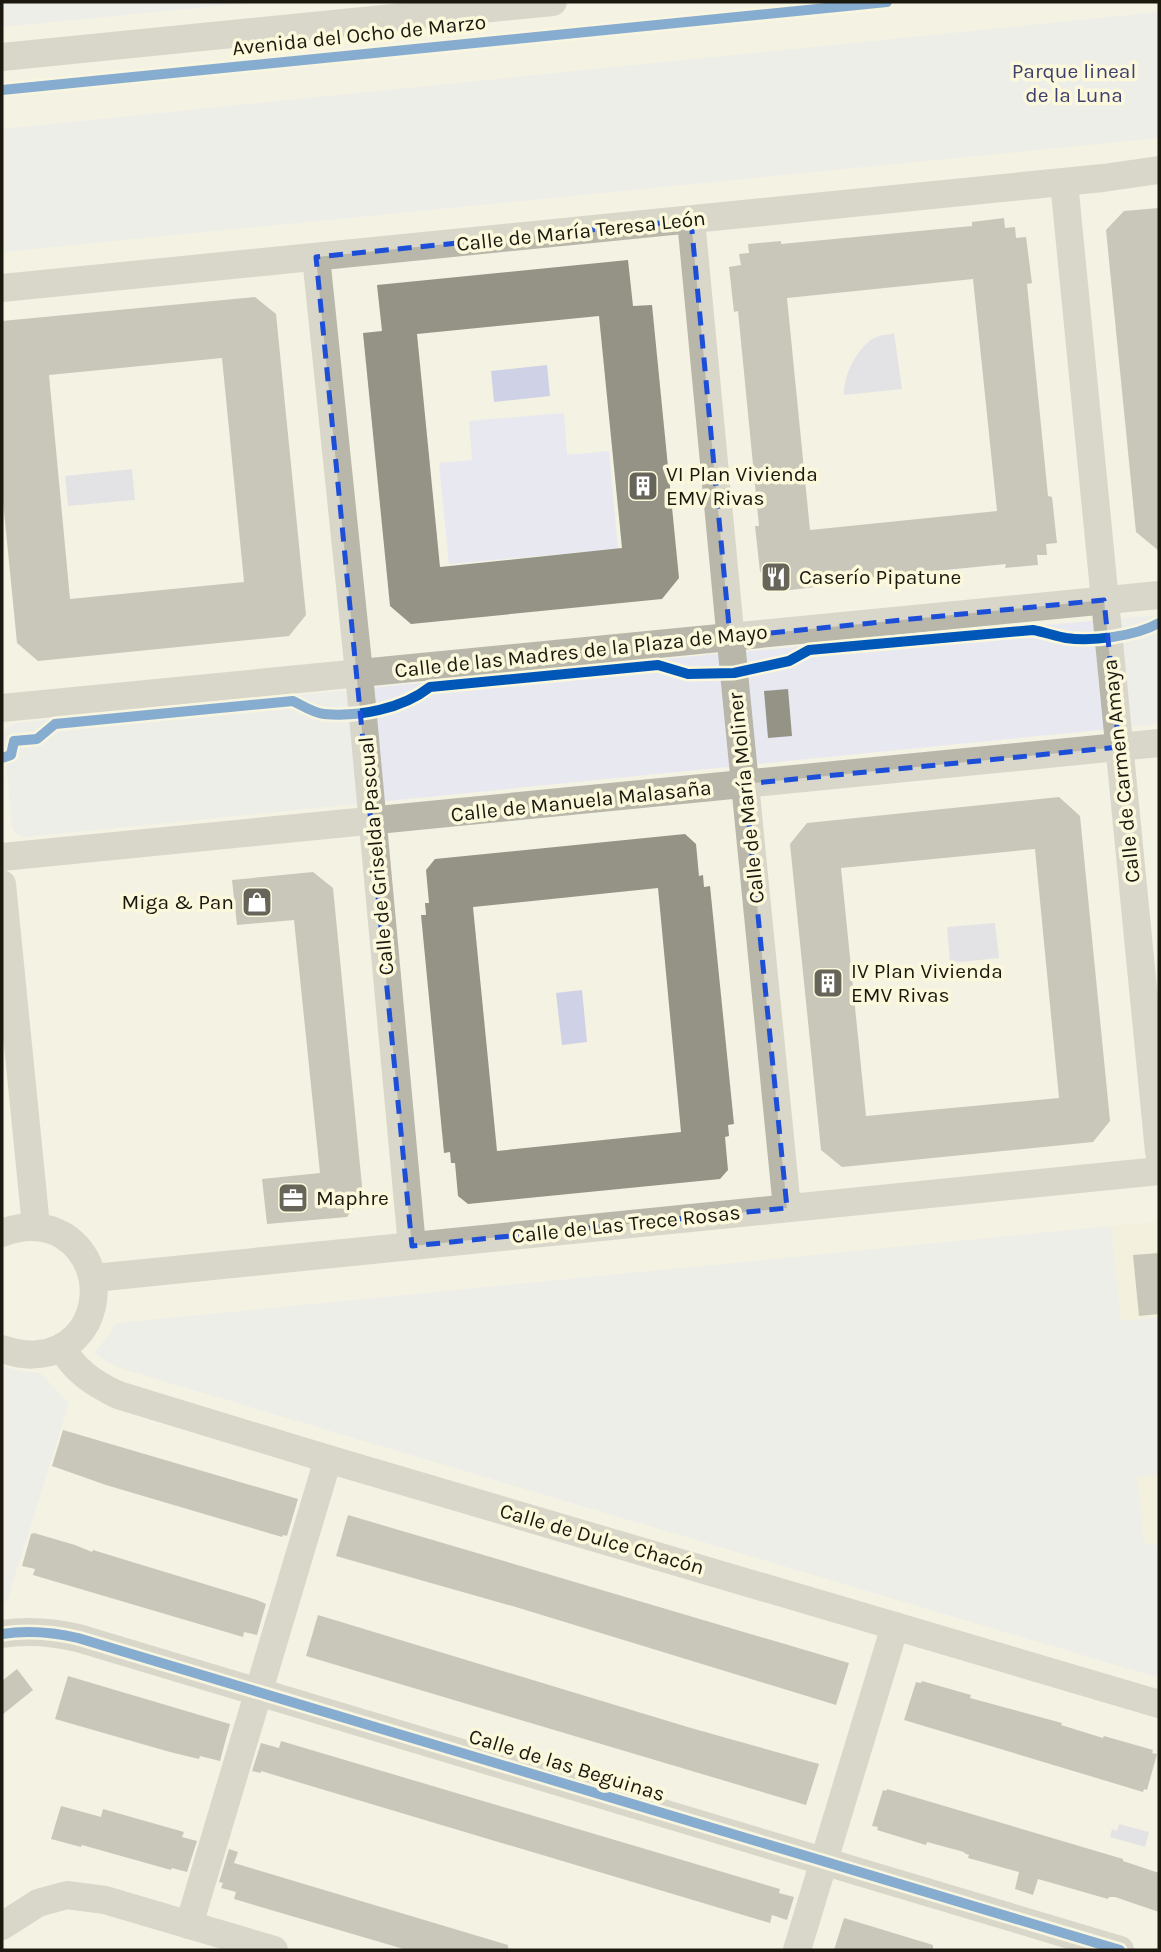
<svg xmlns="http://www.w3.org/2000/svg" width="1161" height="1952" font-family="Karla,sans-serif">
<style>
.built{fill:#f2efd4}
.green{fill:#e7e8f0}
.water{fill:#cfd1e6}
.building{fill:#959386;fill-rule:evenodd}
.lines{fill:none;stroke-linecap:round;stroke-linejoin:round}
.minor{stroke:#b8b7aa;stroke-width:28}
.cycleway-casing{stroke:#fcf8db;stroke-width:15}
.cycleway{stroke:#0057b8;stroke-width:10}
.marked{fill:none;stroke:#1d4ed8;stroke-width:5;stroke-dasharray:14 9;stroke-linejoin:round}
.labels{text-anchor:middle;stroke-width:7;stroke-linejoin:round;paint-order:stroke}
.street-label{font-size:21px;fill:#1b190f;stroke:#fcf8db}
.park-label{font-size:21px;fill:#3d3f6f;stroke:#fcf8db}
.poi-label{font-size:21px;fill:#1b190f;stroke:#fcf8db;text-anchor:start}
</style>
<rect width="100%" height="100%" fill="#f4f2e3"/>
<!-- built -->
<polygon class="built" points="1159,1221 1159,1545 1144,1543 1111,1226"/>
<!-- green -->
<g class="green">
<polygon points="2,2 256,2 2,27"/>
<polygon points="1159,12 1159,138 2,252 2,129"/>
<polygon points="564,413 567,455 609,451 618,549 449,564 439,463 472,460 469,421"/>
<polygon points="1159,615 1159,724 25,837 16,834 12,827 4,736 7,727 16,723 706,655"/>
<path d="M1111,1226L1121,1321L1159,1317V1475L1137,1477L1144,1543L1159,1545V1678L126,1370C115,1366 102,1361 95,1352L110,1333L115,1325L118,1323Z"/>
<polygon points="2,1366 20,1371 40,1373 69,1403 7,1601 2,1602"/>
</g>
<!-- water -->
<g class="water">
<path d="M894,333L902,389L844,395C844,374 855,352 872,339C878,335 887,335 894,333Z"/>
<polygon points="547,365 550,396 494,402 491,371"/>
<polygon points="132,469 135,500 68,506 65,476"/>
<polygon points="995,923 999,958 950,963 947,927"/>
<polygon points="582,990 587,1042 562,1045 556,993"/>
<polygon points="1119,1824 1149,1832 1145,1847 1110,1837 1112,1829 1117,1831"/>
</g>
<!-- building -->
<g class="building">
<polygon points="1159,208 1159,551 1136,532 1106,230 1124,211"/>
<path d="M1004,218L1005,228L1015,227L1016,238L1026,237L1032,283L1027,284L1048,496L1052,497L1057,543L1046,544L1047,555H1037L1038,565L1005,568L1006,564L814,583L815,587L782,591L781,582H772L770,571L760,572L755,526H759L738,311L734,312L729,267L741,265L739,254L749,253L748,244L781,241V244L972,226V222ZM973,279L997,511L810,530L787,298Z"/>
<path d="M628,260L633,306L652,305L679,578L662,599L411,624L390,606L363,333L382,331L377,285ZM599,316L622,548L440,567L417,334Z"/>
<path d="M255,297L276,314L306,615L289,636L38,661L17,643L2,491V321ZM222,358L244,582L70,599L49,375Z"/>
<polygon points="788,689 792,736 768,738 764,691"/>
<path d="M1059,797L1080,816L1110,1121L1093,1142L842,1167L821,1150L790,844L807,823ZM1035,849L1059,1098L866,1116L841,868Z"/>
<path d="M685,834L696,844L699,876L703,875L704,887L710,886L734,1124L728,1125L729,1136L725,1137L728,1170L720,1179L468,1204L458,1196L455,1163H451L450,1152L444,1153L421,915H426L425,903H429L426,870L435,859ZM658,888L681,1132L497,1151L473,907Z"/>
<polygon points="313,872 333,888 363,1196 347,1217 267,1224 262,1179 320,1173 294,920 237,925 232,880"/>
<polygon points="1159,1253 1159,1314 1139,1316 1133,1255"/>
<polygon points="63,1430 298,1499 287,1536 283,1535 282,1537 106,1485 52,1466"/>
<polygon points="348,1515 849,1663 836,1705 519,1608 336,1556"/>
<polygon points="34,1533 75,1545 92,1552 93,1550 257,1600 266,1604 257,1635 244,1632 243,1637 33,1575 35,1569 22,1566 31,1534"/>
<polygon points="318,1615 691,1728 819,1764 806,1805 306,1656"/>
<polygon points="17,1669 33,1690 2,1715 2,1681"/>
<polygon points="68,1676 230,1724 220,1761 200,1756 199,1759 170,1752 55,1719"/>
<polygon points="922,1681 971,1695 970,1698 1062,1723 1061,1725 1103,1738 1104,1736 1153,1750 1152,1753 1157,1754 1147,1790 1144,1789 1143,1792 904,1720 916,1682 921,1683"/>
<polygon points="281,1741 780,1889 779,1893 794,1897 787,1920 772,1915 770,1923 301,1783 261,1771 261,1773 252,1771 261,1743 279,1748"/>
<polygon points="887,1789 1123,1859 1123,1861 1159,1873 1159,1912 1115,1897 1109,1897 1108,1899 1038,1879 1033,1895 1015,1889 1019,1872 968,1858 969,1855 964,1853 964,1852 927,1842 926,1845 877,1830 878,1827 872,1826 883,1790 886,1791"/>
<polygon points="61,1806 101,1817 103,1809 184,1832 182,1837 197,1841 187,1872 172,1868 171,1870 82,1845 81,1847 51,1839"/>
<polygon points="229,1849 238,1852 234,1863 508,1945 508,1950 407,1950 234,1899 236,1892 221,1888 223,1883 219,1882"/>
<polygon points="844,1918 933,1945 933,1950 834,1950"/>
</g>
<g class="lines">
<!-- minor -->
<g class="minor">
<polyline points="2,57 553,2"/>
<polyline points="1064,182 1159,1152"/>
<polyline points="691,220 734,673 787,1208"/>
<polyline points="316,257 358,663 412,1246"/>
<polyline points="2,288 1103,178 1159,170"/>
<polyline points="2,708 1159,595"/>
<polyline points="2,857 1159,743"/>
<polyline points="2,884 36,1226"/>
<path d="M2,1233C23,1225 44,1224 64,1236C113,1268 99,1348 39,1354C25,1356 14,1353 2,1349"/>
<polyline points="94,1278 1159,1171"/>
<path d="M62,1347C74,1371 95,1384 118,1395L328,1459L1159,1704"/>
<path d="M2,1634C28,1630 52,1632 78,1638L1120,1950"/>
<polyline points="189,1925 328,1459"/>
<polyline points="2,1926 38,1903 67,1895 105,1900 274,1950"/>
<polyline points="797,1950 895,1626"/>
</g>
<!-- cycleway casing -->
<g class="cycleway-casing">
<g id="cycleway">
<polyline points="2,90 887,2"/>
<path d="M2,758L11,755L14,741L37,739L55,724L293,701C303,706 313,713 324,714C359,717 402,709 430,687L658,665L688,674L734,673L789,661L809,650L1033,630C1044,632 1055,636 1066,638C1092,642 1136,636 1159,623"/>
<path d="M2,1634C28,1630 52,1632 78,1638L1120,1950"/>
</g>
</g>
<!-- cycleway -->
<use href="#cycleway" class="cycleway"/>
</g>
<!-- marked area -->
<path d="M0 0H1161V1952H0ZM691,220L730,637L1104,600L1119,747L745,784L787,1208L412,1246L316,257Z" fill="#f4f2e3" fill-opacity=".55" fill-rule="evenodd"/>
<path class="marked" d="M691,220L730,637L1104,600L1119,747L745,784L787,1208L412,1246L316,257Z"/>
<!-- icons -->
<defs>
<g id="building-square" transform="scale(1.575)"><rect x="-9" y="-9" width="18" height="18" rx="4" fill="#676559" stroke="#fcf8db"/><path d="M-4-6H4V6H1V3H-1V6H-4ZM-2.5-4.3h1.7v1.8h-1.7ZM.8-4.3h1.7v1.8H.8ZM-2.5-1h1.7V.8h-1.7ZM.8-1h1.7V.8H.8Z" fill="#fff"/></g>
<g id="restaurant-square" transform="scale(1.575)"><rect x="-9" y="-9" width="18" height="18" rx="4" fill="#676559" stroke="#fcf8db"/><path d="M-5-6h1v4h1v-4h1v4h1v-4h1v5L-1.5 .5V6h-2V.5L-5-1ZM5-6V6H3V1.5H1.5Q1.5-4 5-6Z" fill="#fff"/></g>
<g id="shop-square" transform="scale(1.575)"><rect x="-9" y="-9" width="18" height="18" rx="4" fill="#676559" stroke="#fcf8db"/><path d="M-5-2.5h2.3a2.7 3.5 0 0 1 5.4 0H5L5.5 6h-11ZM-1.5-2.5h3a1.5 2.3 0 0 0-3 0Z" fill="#fff"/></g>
<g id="office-square" transform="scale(1.575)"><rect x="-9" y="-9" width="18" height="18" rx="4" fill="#676559" stroke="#fcf8db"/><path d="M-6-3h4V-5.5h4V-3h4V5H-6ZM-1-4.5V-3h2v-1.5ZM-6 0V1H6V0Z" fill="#fff"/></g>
</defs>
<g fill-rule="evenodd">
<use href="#building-square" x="643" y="486"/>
<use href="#restaurant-square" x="776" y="577"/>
<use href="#shop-square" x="257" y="902"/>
<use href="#building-square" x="828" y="983"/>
<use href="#office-square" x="293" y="1198"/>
</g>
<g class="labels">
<!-- street labels -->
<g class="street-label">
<text transform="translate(359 35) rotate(-6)" y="7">Avenida del Ocho de Marzo</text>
<text transform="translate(581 231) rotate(-6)" y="7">Calle de María Teresa León</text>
<text transform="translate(581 651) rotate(-6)" y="7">Calle de las Madres de la Plaza de Mayo</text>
<text transform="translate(1121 771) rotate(-96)" y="7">Calle de Carmen Amaya</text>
<text transform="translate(746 798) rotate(-96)" y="7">Calle de María Moliner</text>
<text transform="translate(581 801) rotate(-6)" y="7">Calle de Manuela Malasaña</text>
<text transform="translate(376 856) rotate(-95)" y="7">Calle de Griselda Pascual</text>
<text transform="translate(626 1224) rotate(-6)" y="7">Calle de Las Trece Rosas</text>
<text transform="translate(602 1539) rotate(16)" y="7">Calle de Dulce Chacón</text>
<text transform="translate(567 1765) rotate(17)" y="7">Calle de las Beguinas</text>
</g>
<!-- park labels -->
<g class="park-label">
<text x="1074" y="78">Parque lineal<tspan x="1074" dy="24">de la Luna</tspan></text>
</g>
<!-- poi labels -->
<g class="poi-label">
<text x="666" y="481">VI Plan Vivienda<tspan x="666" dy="24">EMV Rivas</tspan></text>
<text x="799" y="584">Caserío Pipatune</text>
<text x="234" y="909" text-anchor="end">Miga &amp; Pan</text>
<text x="851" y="978">IV Plan Vivienda<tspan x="851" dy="24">EMV Rivas</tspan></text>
<text x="316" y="1205">Maphre</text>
</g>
</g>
<!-- border -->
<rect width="1161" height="1952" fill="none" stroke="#1b190f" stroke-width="7"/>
</svg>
